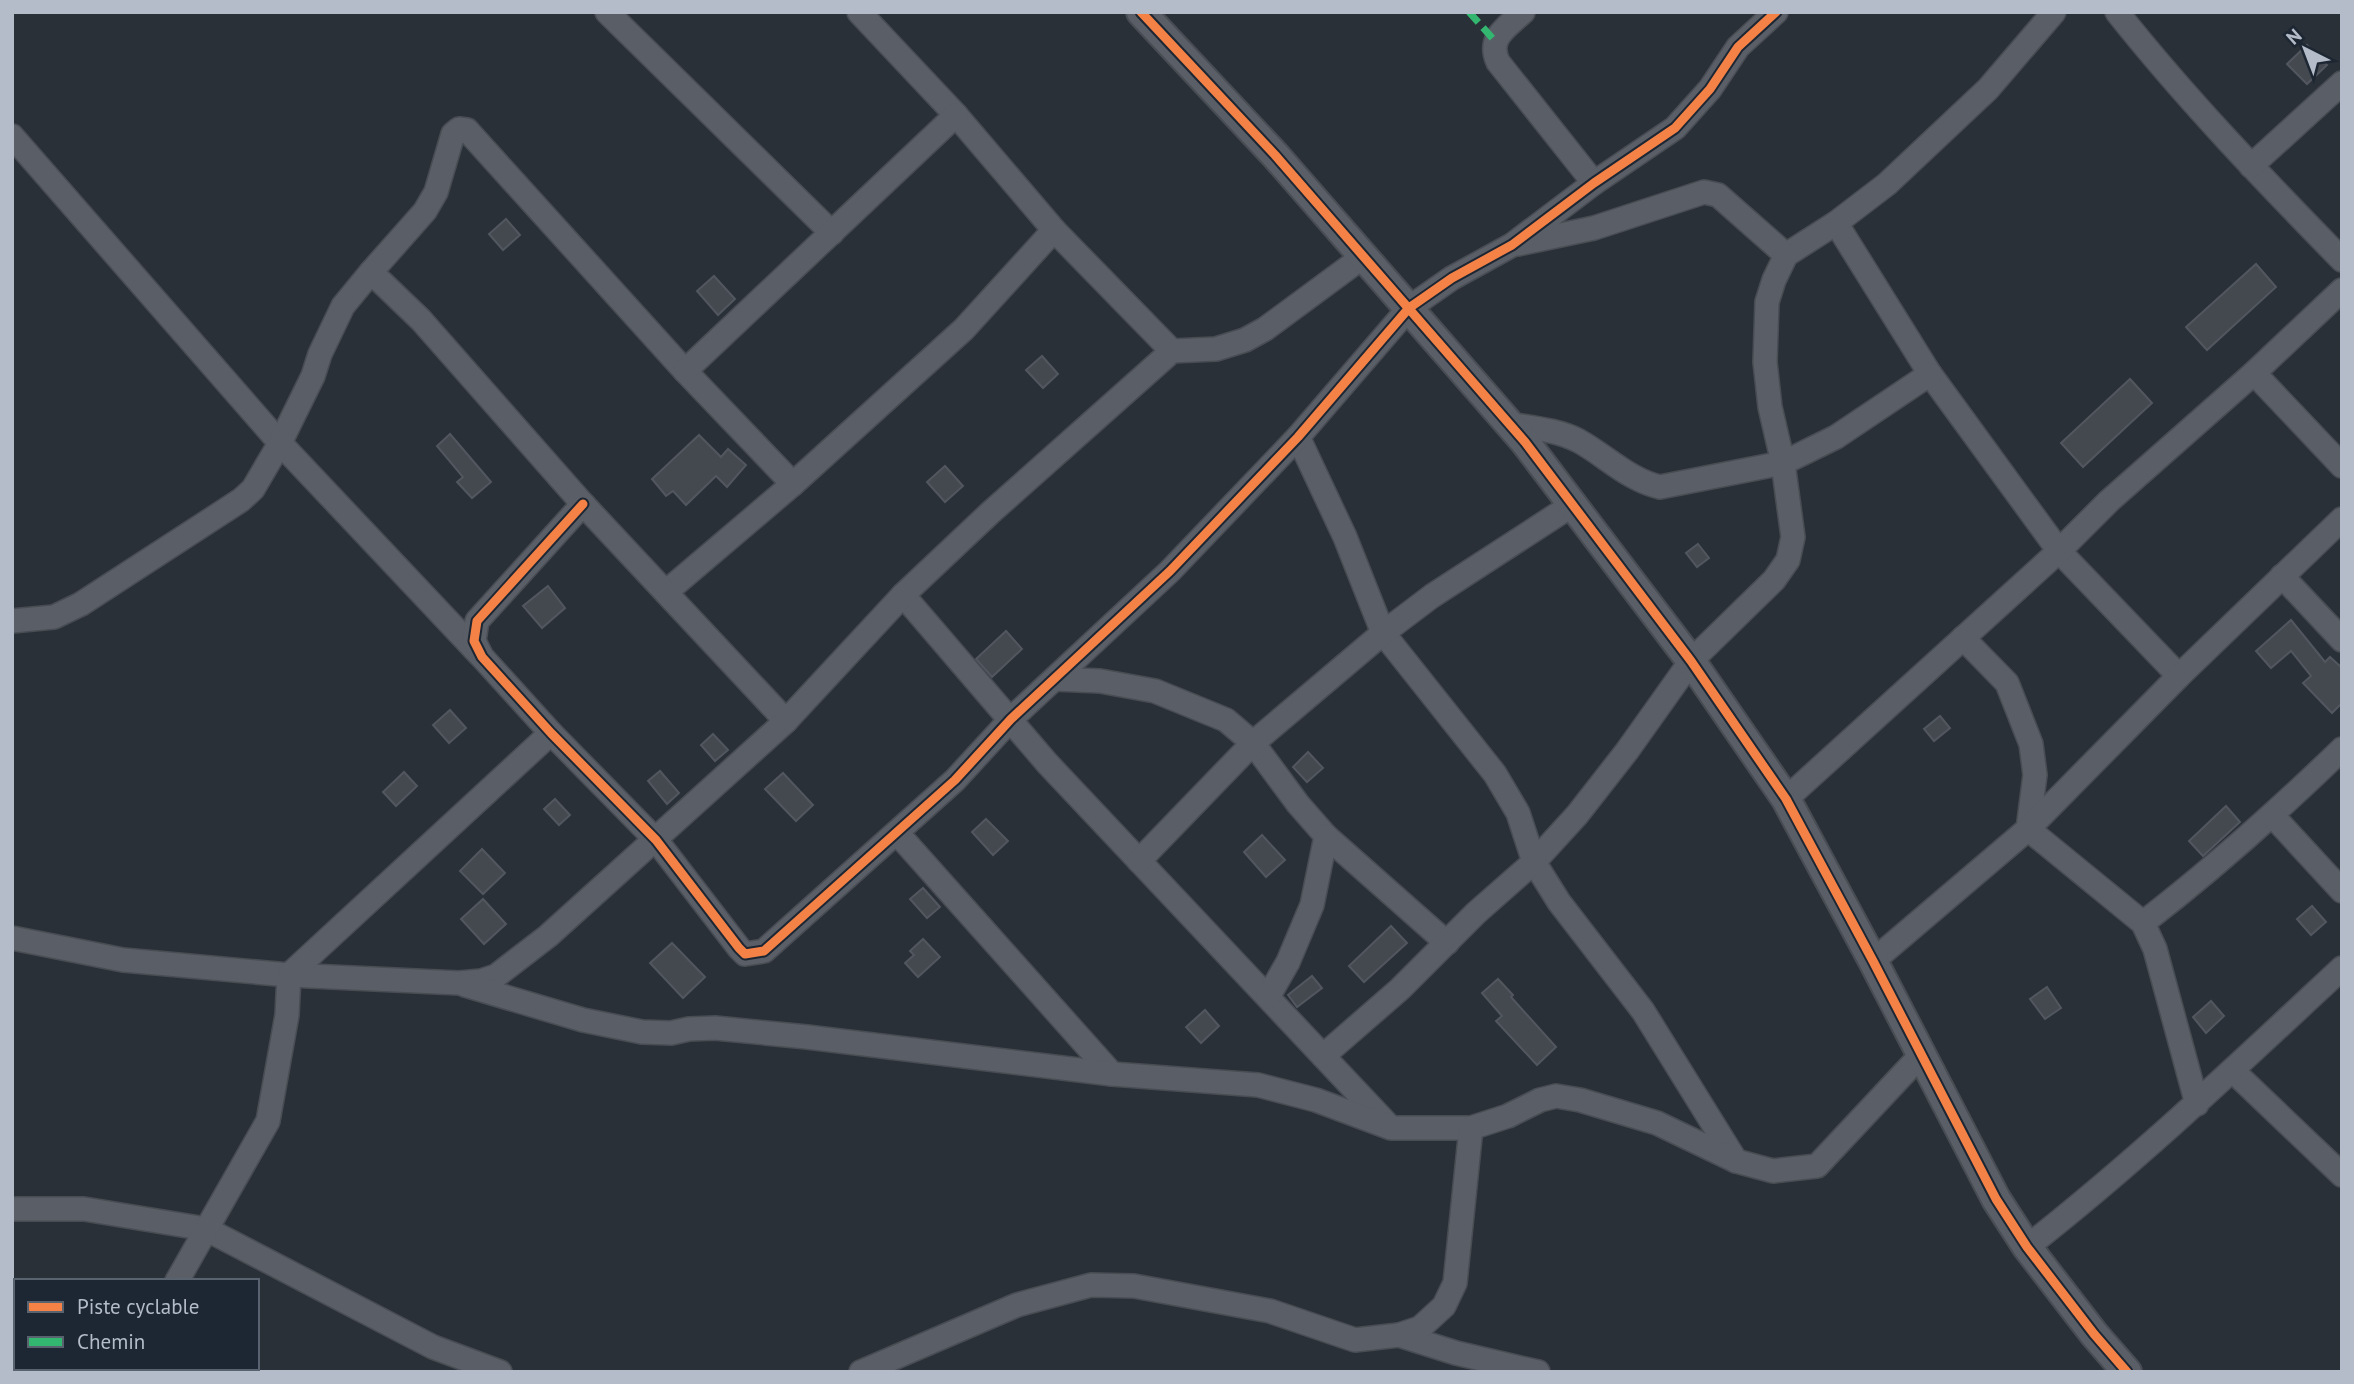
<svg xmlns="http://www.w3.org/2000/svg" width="2354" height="1384" font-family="'PT Sans',sans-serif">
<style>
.building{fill:#444950;stroke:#52575f;stroke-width:2}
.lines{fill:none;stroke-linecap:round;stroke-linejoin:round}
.minor-casing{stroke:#484c53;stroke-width:26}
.tertiary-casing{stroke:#484c53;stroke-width:32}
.minor{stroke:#5a5e66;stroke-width:23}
.tertiary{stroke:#5a5e66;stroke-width:28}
.quiet{stroke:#33b770;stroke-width:7;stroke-dasharray:14 7;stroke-linecap:butt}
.cycleway-casing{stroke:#1d2633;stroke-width:13}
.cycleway{stroke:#f48246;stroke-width:9}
</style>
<rect width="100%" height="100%" fill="#2a3038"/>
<!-- building -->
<g class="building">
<polygon points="2307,45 2327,65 2307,84 2287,64"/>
<polygon points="506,219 520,235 503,250 489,234"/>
<polygon points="2256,264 2276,287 2207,350 2186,327"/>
<polygon points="714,276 735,299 718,315 697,291"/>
<polygon points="1042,356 1058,374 1043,388 1026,370"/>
<polygon points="2130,379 2152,403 2083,467 2061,443"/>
<polygon points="450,434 491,482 472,498 457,482 463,477 437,446"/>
<polygon points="699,435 721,457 728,449 746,465 727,487 716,476 686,505 673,491 666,496 652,479"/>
<polygon points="945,466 963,486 945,502 927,482"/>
<polygon points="1698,544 1709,558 1697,567 1686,553"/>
<polygon points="548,586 565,608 542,628 523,606"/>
<polygon points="2291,620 2325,662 2330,657 2342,668 2342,703 2332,713 2303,683 2311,676 2291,651 2271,668 2256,651"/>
<polygon points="1006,631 1022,649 992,677 976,659"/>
<polygon points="450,710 466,728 449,743 433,725"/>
<polygon points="1940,716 1950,728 1934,741 1924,729"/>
<polygon points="713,734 728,750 715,761 701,745"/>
<polygon points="1308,752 1323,768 1307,782 1293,767"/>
<polygon points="660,771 679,793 667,804 648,781"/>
<polygon points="404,772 417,786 396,806 383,792"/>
<polygon points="783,773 813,805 796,821 765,789"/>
<polygon points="555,799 570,815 559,825 544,809"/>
<polygon points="2226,806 2240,822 2203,856 2189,841"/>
<polygon points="986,819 1008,841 993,855 972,832"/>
<polygon points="1262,835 1285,860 1266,877 1244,852"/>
<polygon points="482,849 505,873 483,894 460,871"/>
<polygon points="923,888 940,907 927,918 910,899"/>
<polygon points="483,899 506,924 484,944 461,919"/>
<polygon points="2312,906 2326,922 2311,935 2297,919"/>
<polygon points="1391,926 1407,943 1364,982 1349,966"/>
<polygon points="923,939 940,957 918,977 905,963 914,955 910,951"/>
<polygon points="672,943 705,977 683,998 650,963"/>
<polygon points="1312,976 1322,988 1297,1007 1288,995"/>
<polygon points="1498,979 1513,995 1511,997 1556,1047 1537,1065 1496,1021 1502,1016 1482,993"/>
<polygon points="2047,987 2061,1008 2045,1019 2030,999"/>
<polygon points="2211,1001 2224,1016 2206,1033 2193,1017"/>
<polygon points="1205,1010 1219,1026 1201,1043 1186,1027"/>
</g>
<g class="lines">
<!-- minor casing -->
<g class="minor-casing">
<g id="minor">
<polyline points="607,12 832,233"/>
<polyline points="859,12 956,115 1054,230"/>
<path d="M1523,12C1506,28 1487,38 1498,62L1594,183"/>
<path d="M2117,12C2186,99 2264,180 2342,260"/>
<polyline points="12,136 280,443 480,655"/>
<polyline points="2251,166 2342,83"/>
<polyline points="1836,223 1930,374 2059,551 2179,676"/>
<polyline points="1518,244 1594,228 1704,192 1718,195 1786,255 1836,223 1887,184 1988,89 2054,12"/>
<polyline points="371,272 425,211 436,192 453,134 459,129 467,130 685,371 793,484"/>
<polyline points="685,371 956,115"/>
<polyline points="2254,373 2342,466"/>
<path d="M1509,424C1533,428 1558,430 1579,441C1606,456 1629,480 1660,487L1783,463L1836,437L1930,374"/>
<polyline points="1298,437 1345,537 1383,633 1495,774 1518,813 1534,862 1559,902 1643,1011 1736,1161"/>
<polyline points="583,504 477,621 474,641 482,657 551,733 656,840 739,948 745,954 764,951 955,780 1011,719 1170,571 1298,437 1409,308 1452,278 1512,245 1594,183 1675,128 1710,89 1738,47 1776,12"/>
<polyline points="2282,576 2342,640"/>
<polyline points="666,592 793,484 964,329 1054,230 1172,351"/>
<polyline points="903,595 1047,763 1388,1125"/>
<polyline points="12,621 54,617 81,604 241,500 253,489 280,443 313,376 320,354 343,306 371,272 421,320 583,504 786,721"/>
<path d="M1963,638L2007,683L2031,744L2035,775L2028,829L2143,923C2213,869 2279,810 2342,749"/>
<polyline points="1055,679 1100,681 1155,691 1226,720 1253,743 1298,804 1326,836 1447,943"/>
<polyline points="1786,799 2059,551 2109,501 2254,373 2342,290"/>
<polyline points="2272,815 2342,891"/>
<polyline points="898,834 1112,1074"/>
<polyline points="1139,861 1253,743 1383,633 1432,596 1572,505"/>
<polyline points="2143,923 2155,949 2197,1104"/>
<polyline points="12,938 123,960 289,975 459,983 481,981 496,976 548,936 786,721 903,595 990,513 1172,351 1216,349 1245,340 1265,329 1364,256"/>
<polyline points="1873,961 2028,829 2179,676 2342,519"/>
<polyline points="465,985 583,1020 642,1032 671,1033 689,1029 715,1028 807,1037 1112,1074 1258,1085 1316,1100 1391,1128 1471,1128 1508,1116 1540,1100 1556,1096 1580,1100 1657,1123 1736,1161 1773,1171 1817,1166 1921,1055"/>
<polyline points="1268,997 1288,962 1312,905 1326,836"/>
<polyline points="1323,1056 1400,989 1476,913 1534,862 1577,815 1627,751 1691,661 1774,580 1788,560 1793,537 1783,463 1770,407 1765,362 1767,302 1774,280 1786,255"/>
<polyline points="2234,1072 2342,1175"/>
<polyline points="12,1209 84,1209 206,1229 433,1347 500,1372"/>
<path d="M2027,1247C2138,1160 2239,1064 2342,968"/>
<polyline points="177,1281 268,1121 287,1015 289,975 551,733"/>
<polyline points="1399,1335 1456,1353 1538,1372"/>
<polyline points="143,1372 144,1368"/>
<polyline points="861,1372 1017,1305 1091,1285 1134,1286 1270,1311 1355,1340 1399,1335 1420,1328 1444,1306 1455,1283 1471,1128"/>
</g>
</g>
<!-- tertiary casing -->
<g class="tertiary-casing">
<polyline id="tertiary" points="1141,12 1275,155 1525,442 1691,661 1786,799 1873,961 1996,1199 2027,1247 2094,1334 2127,1372"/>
</g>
<!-- minor -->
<use href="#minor" class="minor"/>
<!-- tertiary -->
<use href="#tertiary" class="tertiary"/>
<!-- quiet -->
<polyline class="quiet" points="1469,12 1495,41"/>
<!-- cycleway casing -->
<g class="cycleway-casing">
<g id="cycleway">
<polyline points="1141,12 1275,155 1525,442 1691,661 1786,799 1873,961 1996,1199 2027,1247 2094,1334 2127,1372"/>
<polyline points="583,504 477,621 474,641 482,657 551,733 656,840 739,948 745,954 764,951 955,780 1011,719 1170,571 1298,437 1409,308 1452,278 1512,245 1594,183 1675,128 1710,89 1738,47 1776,12"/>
</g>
</g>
<!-- cycleway -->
<use href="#cycleway" class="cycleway"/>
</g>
<!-- border -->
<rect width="2354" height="1384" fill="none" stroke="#b4bcc9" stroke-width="28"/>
<!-- legend -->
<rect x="14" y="1279" width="245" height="91" fill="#1d2633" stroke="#59626f" stroke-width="2"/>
<rect x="28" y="1302" width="35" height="10" fill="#f48246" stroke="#59626f" stroke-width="2"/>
<text x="77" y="1314" font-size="21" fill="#b4bcc9">Piste cyclable</text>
<rect x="28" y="1337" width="35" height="10" fill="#33b770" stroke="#59626f" stroke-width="2"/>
<text x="77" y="1349" font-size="21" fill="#b4bcc9">Chemin</text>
<!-- north arrow -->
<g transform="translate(2305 49) rotate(318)" stroke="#1d2633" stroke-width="5" paint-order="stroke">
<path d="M0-5L12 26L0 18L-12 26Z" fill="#b4bcc9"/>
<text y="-10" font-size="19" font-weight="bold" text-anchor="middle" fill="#b4bcc9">N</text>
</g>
</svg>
